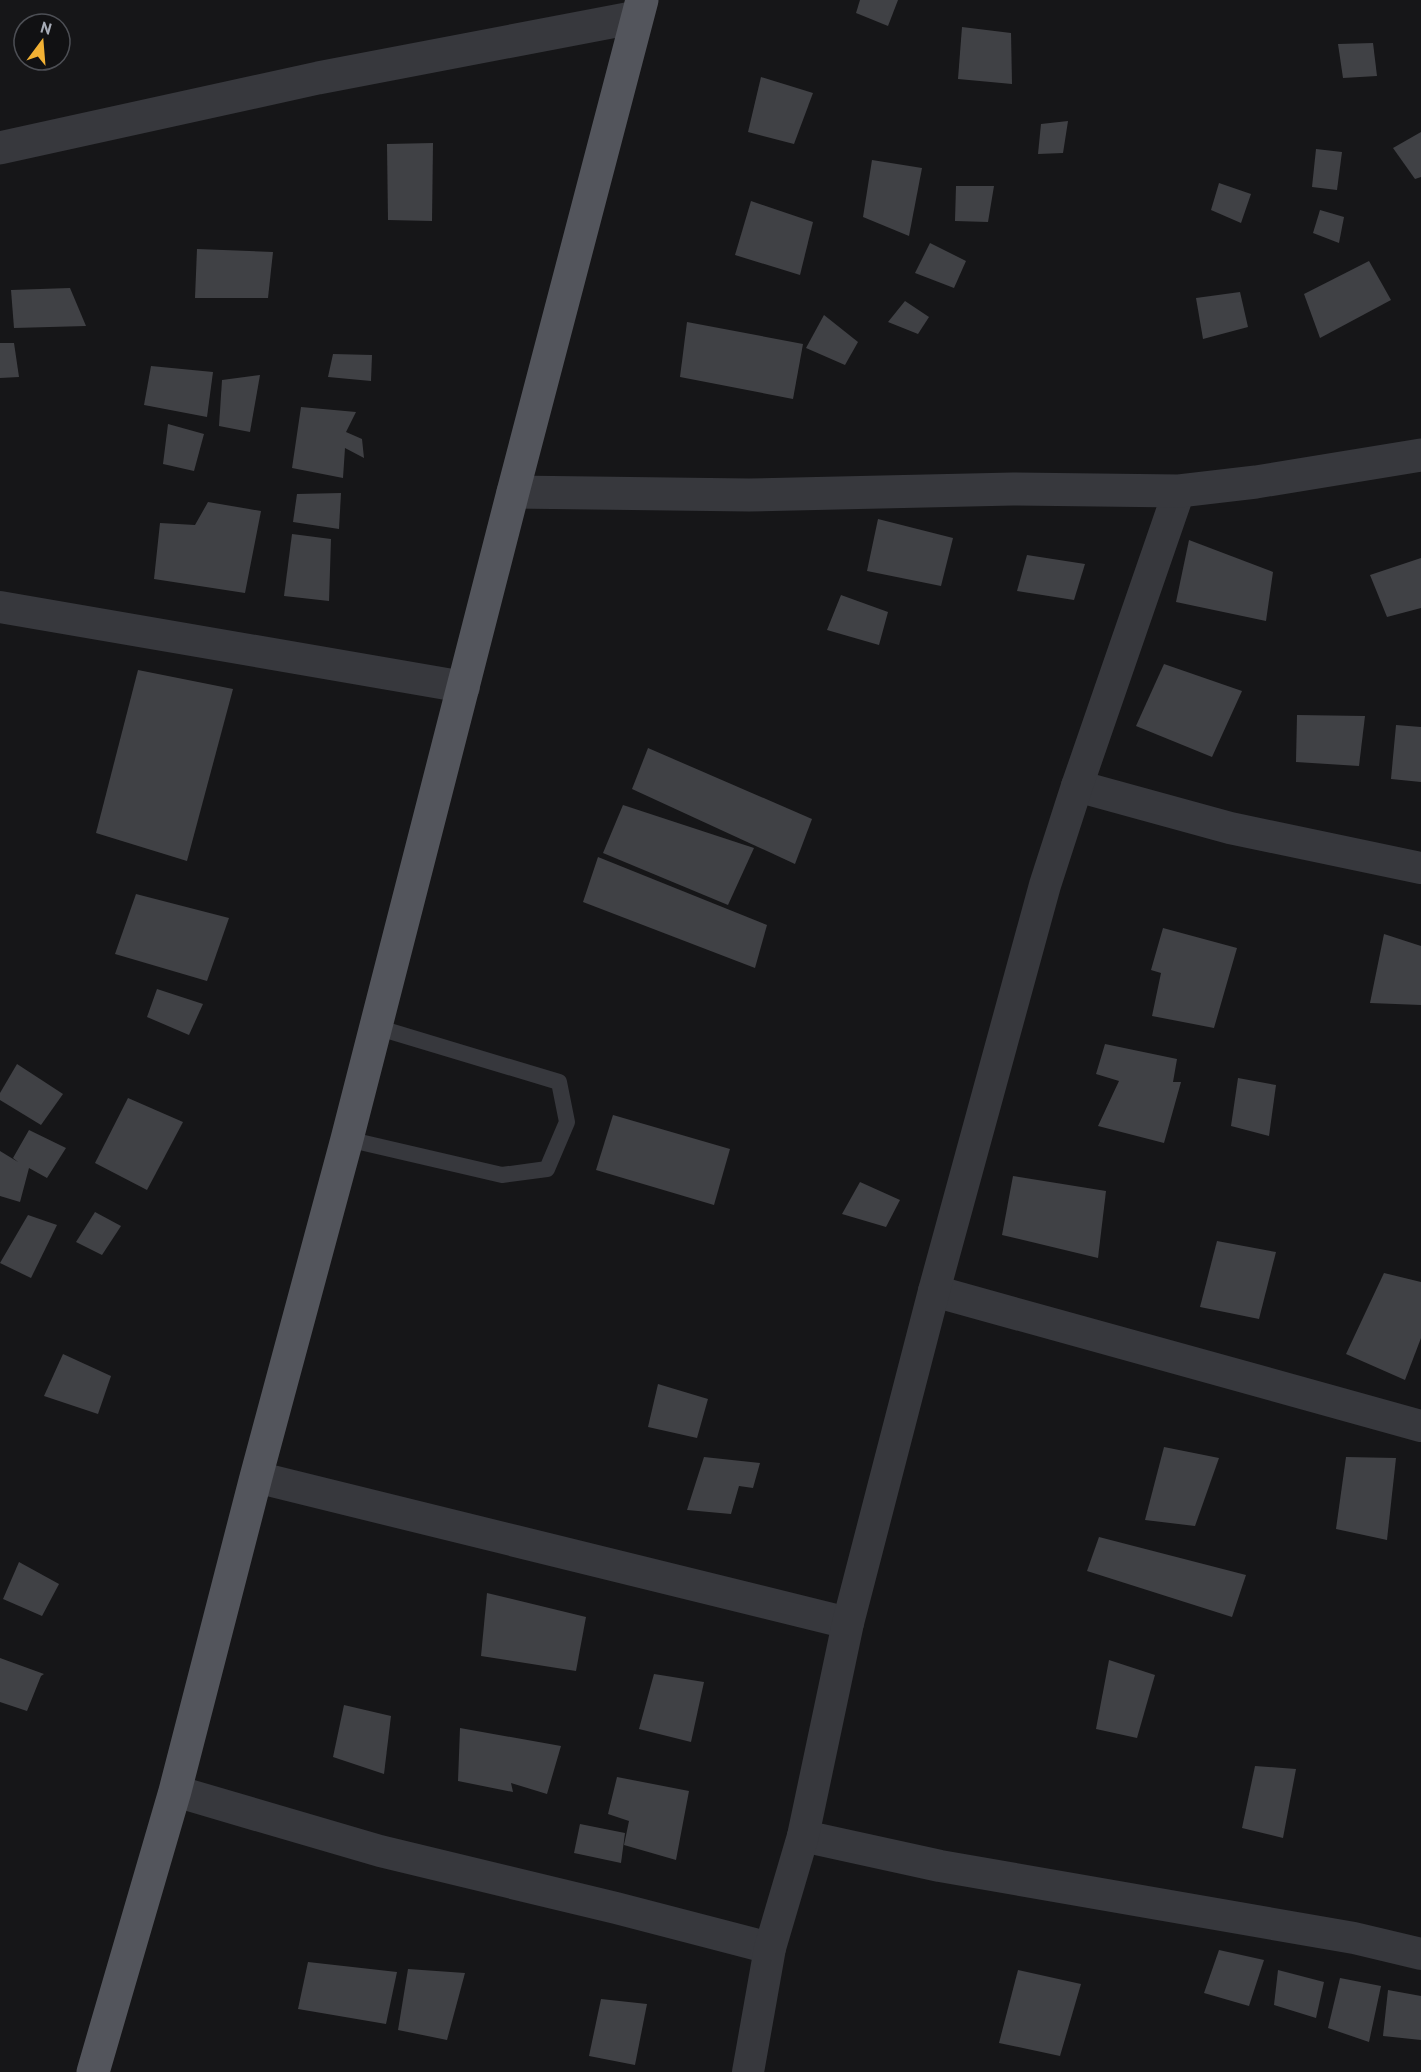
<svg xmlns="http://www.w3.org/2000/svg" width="1421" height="2072" font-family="'PT Sans',sans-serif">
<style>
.building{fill:#404145}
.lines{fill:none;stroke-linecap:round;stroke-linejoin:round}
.service{stroke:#37383d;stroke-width:16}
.minor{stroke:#37383d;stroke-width:32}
.tertiary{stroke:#37383d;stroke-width:33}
.primary{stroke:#53555c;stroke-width:33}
</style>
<rect width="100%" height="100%" fill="#161618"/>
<!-- building -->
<g class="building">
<polygon points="860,0 898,0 888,26 856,13"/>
<polygon points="962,27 1011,33 1012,84 958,79"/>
<polygon points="1373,43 1377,76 1343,78 1338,44"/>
<polygon points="761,77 813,93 794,144 748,132"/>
<polygon points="1068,121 1063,153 1038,154 1041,124"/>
<polygon points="1421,132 1421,177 1415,179 1393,148"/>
<polygon points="433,143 432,221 388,220 387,144"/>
<polygon points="1316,149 1342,152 1337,190 1312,187"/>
<polygon points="872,160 922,168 909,236 863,217"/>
<polygon points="1219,183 1251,194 1241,223 1211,210"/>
<polygon points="956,186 994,186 988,222 955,221"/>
<polygon points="751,201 813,222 800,275 735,255"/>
<polygon points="1320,210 1344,217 1339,243 1313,233"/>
<polygon points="930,243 966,261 954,288 915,273"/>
<polygon points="197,249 273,252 268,298 195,298"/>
<polygon points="1369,261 1391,300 1320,338 1304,294"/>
<polygon points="70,288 86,326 14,328 11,290"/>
<polygon points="1240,292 1248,327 1203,339 1196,298"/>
<polygon points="905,301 929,317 918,334 888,322"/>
<polygon points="824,315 858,342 845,365 806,348"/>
<polygon points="687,322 803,344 793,399 680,377"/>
<polygon points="0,343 14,343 19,377 0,378"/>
<polygon points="333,354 372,355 371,381 328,377"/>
<polygon points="151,366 213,372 207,417 144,405"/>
<polygon points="260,375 250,432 219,426 222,380"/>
<polygon points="301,407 356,412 346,432 362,439 364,458 345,448 343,478 292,468"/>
<polygon points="168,424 204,434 194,471 163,464"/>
<polygon points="341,493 339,529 293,522 297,494"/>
<polygon points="208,502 261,511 245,593 154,579 160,523 195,525"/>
<polygon points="878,519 953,538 941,586 867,571"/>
<polygon points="292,534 331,539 329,601 284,596"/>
<polygon points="1189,540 1273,572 1266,621 1176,602"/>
<polygon points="1027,555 1085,564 1074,600 1017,591"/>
<polygon points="1421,558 1421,608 1387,617 1370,575"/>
<polygon points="841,595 888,612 879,645 827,630"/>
<polygon points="1164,664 1242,691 1212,757 1136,726"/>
<polygon points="138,670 233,689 187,861 96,833"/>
<polygon points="1297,715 1365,716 1359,766 1296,762"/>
<polygon points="1396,725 1421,727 1421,782 1391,779"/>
<polygon points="648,748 812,819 795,864 632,789"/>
<polygon points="623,805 754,848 728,905 603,853"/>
<polygon points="598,857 767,925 755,968 583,902"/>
<polygon points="136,894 229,918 207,981 115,954"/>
<polygon points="1163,928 1237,948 1214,1028 1152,1016 1161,973 1151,970"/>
<polygon points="1384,934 1421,946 1421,1005 1370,1003"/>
<polygon points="157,989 203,1004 189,1035 147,1017"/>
<polygon points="1105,1044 1177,1059 1173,1082 1181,1082 1164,1143 1098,1126 1119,1081 1096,1074"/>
<polygon points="17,1064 63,1094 41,1125 0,1100 0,1093"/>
<polygon points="1238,1078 1276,1085 1269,1136 1231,1126"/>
<polygon points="128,1098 183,1122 147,1190 95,1163"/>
<polygon points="613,1115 730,1149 714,1205 596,1170"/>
<polygon points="29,1130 66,1148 47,1178 29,1168 20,1202 0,1196 0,1151 18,1162 13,1158"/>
<polygon points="1013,1176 1106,1191 1098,1258 1002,1235"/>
<polygon points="860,1182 900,1200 886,1227 842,1214"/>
<polygon points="95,1212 121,1226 102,1255 76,1242"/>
<polygon points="28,1215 57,1225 31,1278 0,1263"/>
<polygon points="1217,1241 1276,1252 1259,1319 1200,1307"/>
<polygon points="1384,1273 1421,1282 1421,1338 1405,1380 1346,1354"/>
<polygon points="63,1354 111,1376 98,1414 44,1396"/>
<polygon points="658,1384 708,1399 697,1438 648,1427"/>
<polygon points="1164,1447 1219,1458 1195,1526 1145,1520"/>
<polygon points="704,1457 760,1463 753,1488 739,1486 731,1514 687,1510"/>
<polygon points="1346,1457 1396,1458 1387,1540 1336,1529"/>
<polygon points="1099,1537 1246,1575 1232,1617 1087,1571"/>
<polygon points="19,1562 59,1584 42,1616 3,1599"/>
<polygon points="487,1593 586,1617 576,1671 481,1656"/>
<polygon points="0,1658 44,1674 41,1676 27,1711 0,1702"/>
<polygon points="1109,1660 1155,1675 1137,1738 1096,1729"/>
<polygon points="654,1674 704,1682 691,1742 639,1729"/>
<polygon points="344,1705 391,1716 384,1774 333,1757"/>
<polygon points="460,1728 561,1746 547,1794 511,1783 513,1792 458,1781"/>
<polygon points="1255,1766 1296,1769 1283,1838 1242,1828"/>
<polygon points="617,1777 689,1791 676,1860 624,1845 629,1821 608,1814"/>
<polygon points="580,1824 625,1833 621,1863 574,1853"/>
<polygon points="1219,1950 1264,1960 1249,2006 1204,1993"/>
<polygon points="308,1962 397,1972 386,2024 298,2009"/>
<polygon points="408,1969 465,1973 447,2040 398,2030"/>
<polygon points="1018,1970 1081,1984 1060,2056 999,2043"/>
<polygon points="1278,1970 1324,1982 1316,2018 1274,2005"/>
<polygon points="1340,1978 1381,1986 1369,2042 1328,2028"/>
<polygon points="1388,1990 1421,1996 1421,2040 1383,2036"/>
<polygon points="601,1999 647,2004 635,2065 589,2056"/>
</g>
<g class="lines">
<!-- service -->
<polyline class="service" points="347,1139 502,1175 547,1169 567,1122 559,1082 376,1027"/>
<!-- minor -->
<g class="minor">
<polyline points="0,607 464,687"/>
<polyline points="1077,786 1230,828 1421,868"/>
<polyline points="934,1291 1421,1426"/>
<polyline points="256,1477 848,1623"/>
<polyline points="175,1791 380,1851 616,1908 770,1948"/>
<polyline points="803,1836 940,1866 1354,1938 1421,1954"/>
<polyline points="748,2072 770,1948 803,1836 848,1623 934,1291 1045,885 1077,786 1179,491"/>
</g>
<!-- tertiary -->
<g class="tertiary">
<polyline points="0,148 318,78 637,17"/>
<polyline points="513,492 749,495 1013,489 1179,491 1256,482 1421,455"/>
</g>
<!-- primary -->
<polyline class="primary" points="93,2072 175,1791 256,1477 347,1139 513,492 642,0"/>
</g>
<!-- north arrow -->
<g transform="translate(42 42) rotate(16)"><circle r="28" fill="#111113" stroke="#4d4f55" stroke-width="1.5"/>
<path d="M0-4.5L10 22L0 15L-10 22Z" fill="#f2b134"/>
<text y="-9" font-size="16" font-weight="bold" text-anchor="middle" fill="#a8adb8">N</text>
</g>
</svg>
